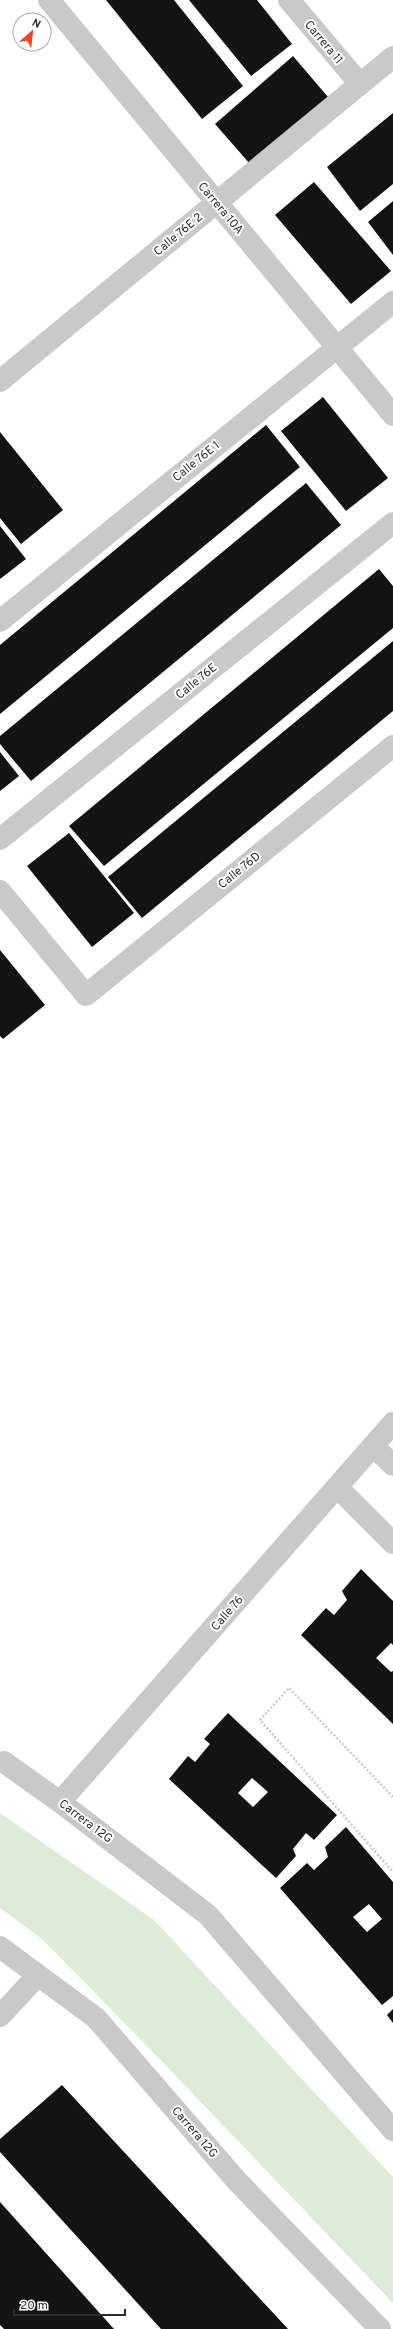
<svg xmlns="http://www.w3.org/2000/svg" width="393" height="2329" font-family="Overpass,sans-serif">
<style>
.green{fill:#deebd9}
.building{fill:#131313;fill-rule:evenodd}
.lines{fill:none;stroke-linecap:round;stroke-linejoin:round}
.path{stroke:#c9c9c9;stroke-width:2.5;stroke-dasharray:2 2;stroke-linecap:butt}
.minor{stroke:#c9c9c9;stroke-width:22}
.tertiary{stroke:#c9c9c9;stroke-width:22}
.labels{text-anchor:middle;stroke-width:4;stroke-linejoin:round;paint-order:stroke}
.street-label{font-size:12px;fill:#2c2c2c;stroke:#fff}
</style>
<rect width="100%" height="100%" fill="#fff"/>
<!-- green -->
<polygon class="green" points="0,1813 154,1920 393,2177 393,2303 151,2050 42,1939 0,1908"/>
<!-- building -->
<g class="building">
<polygon points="106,0 174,0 243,86 202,119"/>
<polygon points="189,0 257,0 292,44 251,76"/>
<polygon points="293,56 328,97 250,164 215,124"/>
<polygon points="393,113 393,184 360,211 327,167"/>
<polygon points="314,182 391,271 351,304 275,215"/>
<polygon points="393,201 393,255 368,222"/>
<polygon points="323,397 388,478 346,511 281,431"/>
<polygon points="266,425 300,467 0,714 0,645"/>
<polygon points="0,432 63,510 21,544 0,518"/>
<polygon points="306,483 341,525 31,781 0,744 0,736"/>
<polygon points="0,526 26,559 0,579"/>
<polygon points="379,569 393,586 393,628 104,866 69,826"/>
<polygon points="393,641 393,711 142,918 108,877"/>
<polygon points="0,752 19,776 0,791"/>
<polygon points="69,833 134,913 92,947 27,866"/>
<polygon points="0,950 45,1005 3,1039 0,1036"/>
<polygon points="361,1569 393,1601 393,1645 391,1643 376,1658 391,1672 393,1671 393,1724 301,1635 326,1608 334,1615 347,1600 342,1591"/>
<path d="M228,1713L337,1815L314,1840L306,1833L293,1849L296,1856L276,1878L169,1779L188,1756L195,1762L210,1744L204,1739ZM252,1778L268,1792L253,1807L238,1793Z"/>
<path d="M346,1827L393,1882V1996L382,2005L280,1888L307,1863L314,1870L328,1857L325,1847ZM369,1904L382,1919L367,1932L353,1917Z"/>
<polygon points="393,2009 393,2023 387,2015"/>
<polygon points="62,2085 288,2329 161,2329 0,2152 0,2139"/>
<polygon points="0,2202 114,2329 4,2329 0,2325"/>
</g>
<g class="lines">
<!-- path -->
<polyline class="path" points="393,1797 289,1688 260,1720 393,1872"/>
<!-- minor -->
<g class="minor">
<polyline points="49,0 393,415"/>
<polyline points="289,0 360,84"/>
<polyline points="0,381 393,57"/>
<polyline points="0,621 393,302"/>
<polyline points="0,839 393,523"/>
<polyline points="0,891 86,995 393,746"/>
<polyline points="373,1446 393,1465"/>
<polyline points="337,1487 393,1543"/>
<polyline points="4,1762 60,1802 208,1915 393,2130"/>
<polyline points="60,1802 393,1423"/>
<polyline points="0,2016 38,1975"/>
</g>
<!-- tertiary -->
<polyline class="tertiary" points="0,1947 96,2018 237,2181 380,2329"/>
</g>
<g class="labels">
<!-- street labels -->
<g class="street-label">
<text transform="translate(324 42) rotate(50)" y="4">Carrera 11</text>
<text transform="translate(221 208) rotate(50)" y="4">Carrera 10A</text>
<text transform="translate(178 234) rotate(-40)" y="4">Calle 76E 2</text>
<text transform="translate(196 461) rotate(-39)" y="4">Calle 76E 1</text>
<text transform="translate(196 681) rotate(-39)" y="4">Calle 76E</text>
<text transform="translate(239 870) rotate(-39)" y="4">Calle 76D</text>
<text transform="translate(227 1613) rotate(-49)" y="4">Calle 76</text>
<text transform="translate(86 1821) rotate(37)" y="4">Carrera 12G</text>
<text transform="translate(195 2132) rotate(49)" y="4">Carrera 12G</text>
</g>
</g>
<!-- north arrow -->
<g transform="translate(32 32) rotate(28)"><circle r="19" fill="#ffffff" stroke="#ababab"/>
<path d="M0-3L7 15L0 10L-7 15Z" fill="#ee4324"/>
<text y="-6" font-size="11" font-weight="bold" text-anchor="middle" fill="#2c2c2c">N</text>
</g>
<!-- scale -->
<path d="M14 2309v6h111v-6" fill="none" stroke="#2c2c2c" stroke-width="2"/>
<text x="20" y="2309" font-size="12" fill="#2c2c2c" stroke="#ffffff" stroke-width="3" paint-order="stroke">20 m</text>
</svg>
